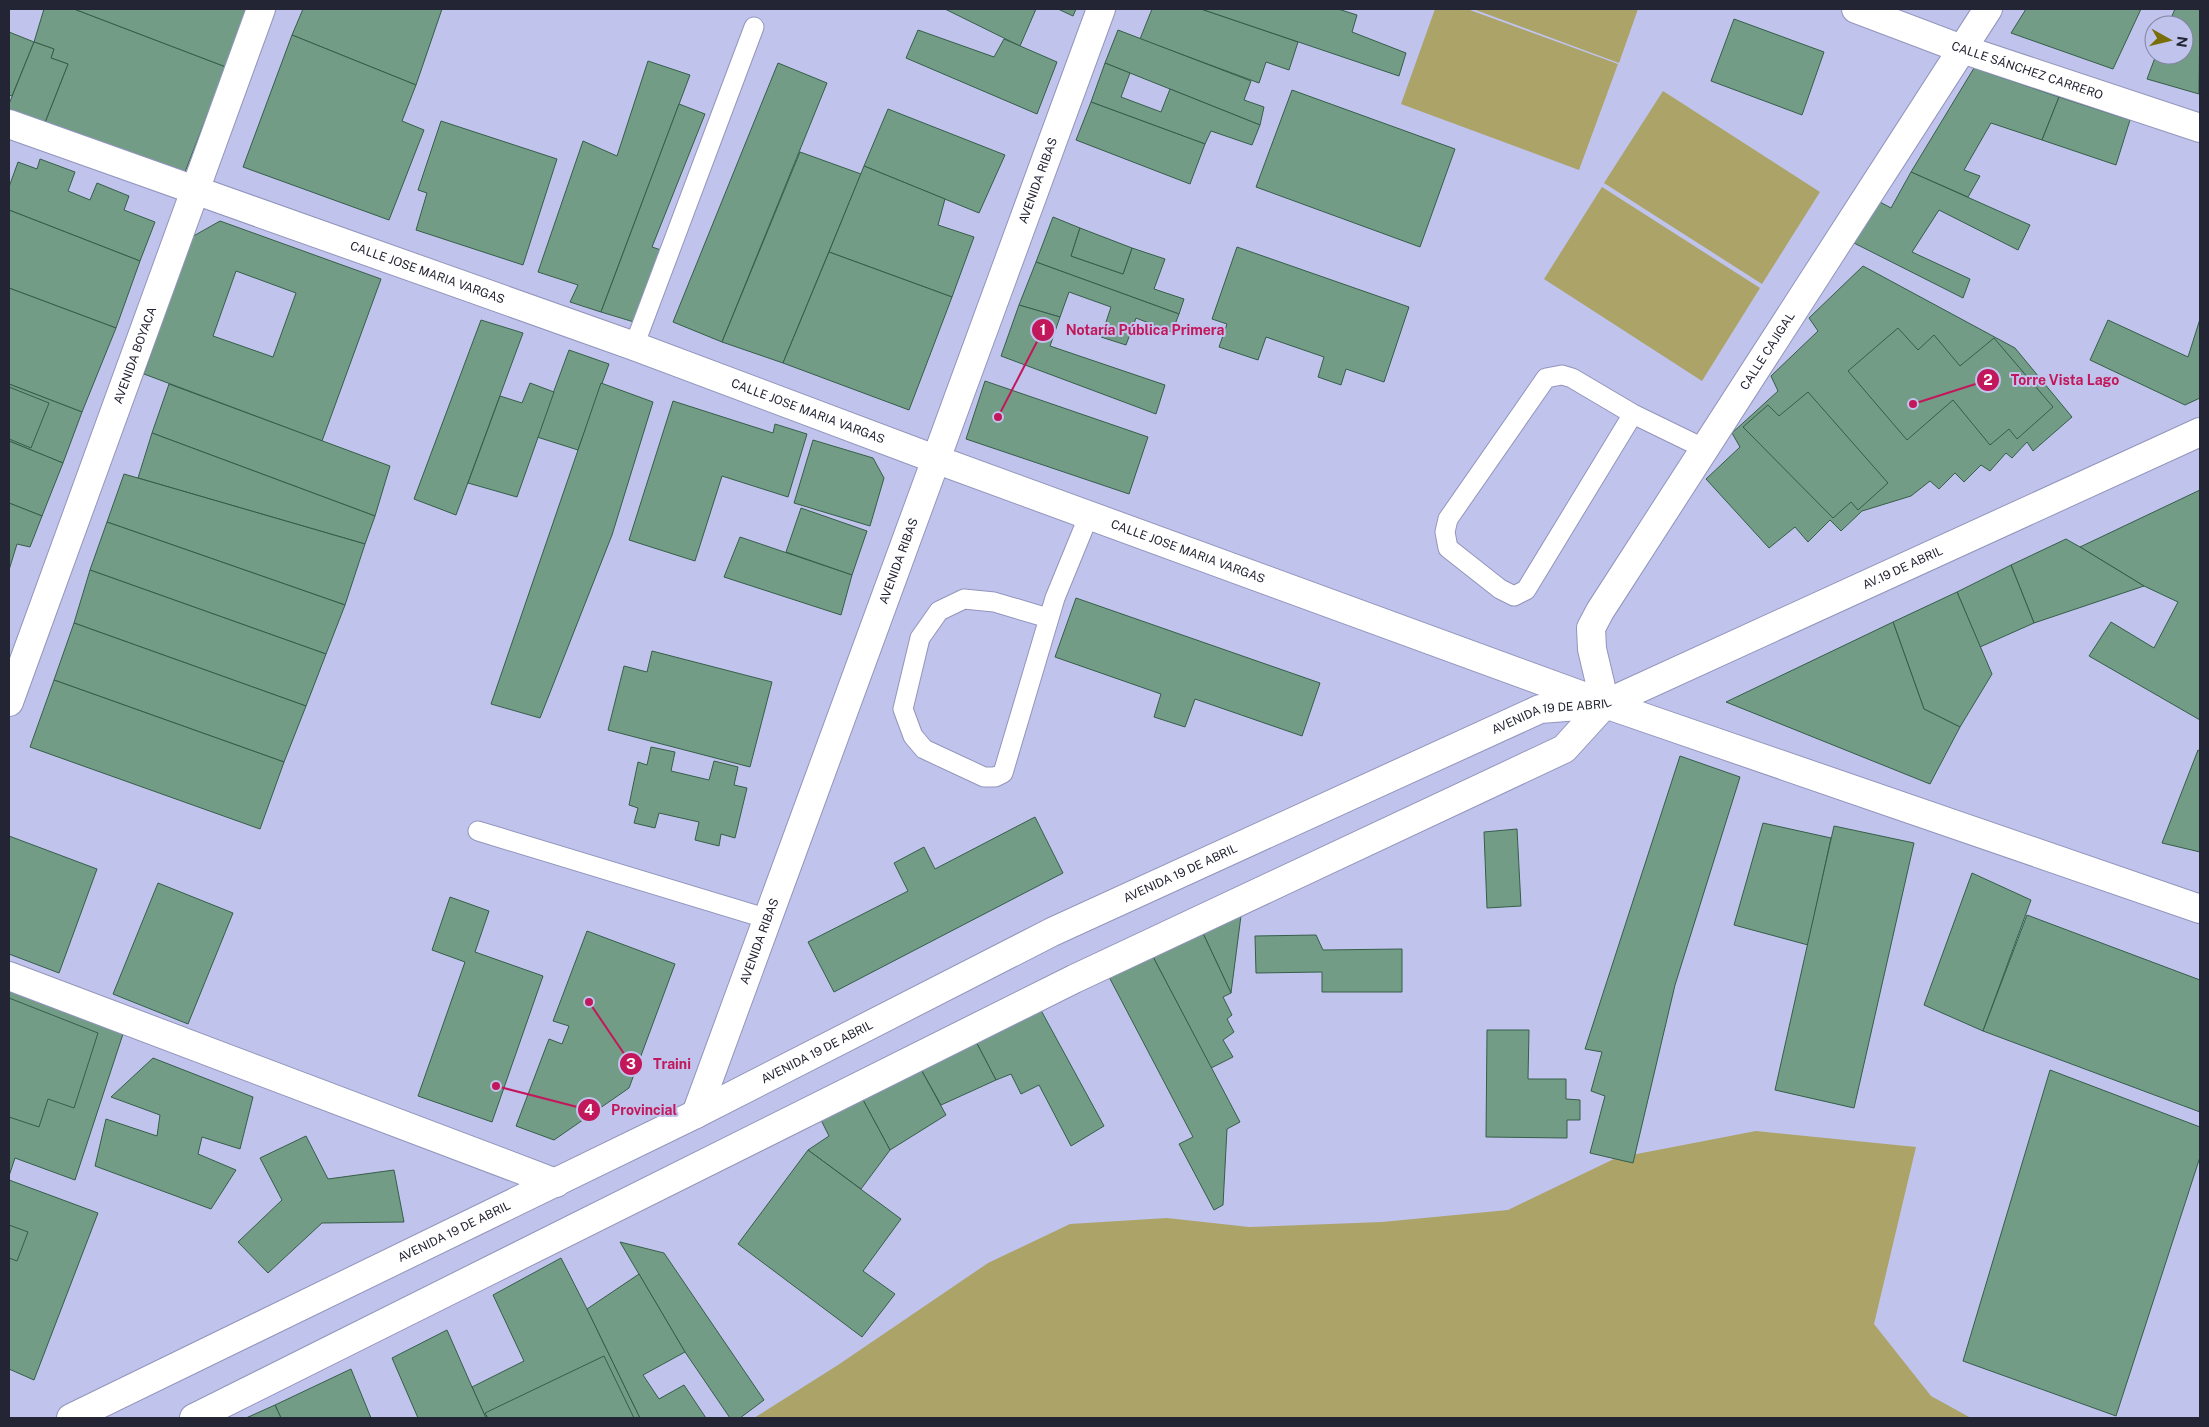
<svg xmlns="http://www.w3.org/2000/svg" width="2209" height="1427" font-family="'Public Sans',sans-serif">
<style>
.green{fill:#aba367}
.building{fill:#729c86;stroke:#365e4a;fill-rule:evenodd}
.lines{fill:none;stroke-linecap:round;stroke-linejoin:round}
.lane-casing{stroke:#9295bc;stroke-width:21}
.street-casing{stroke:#9295bc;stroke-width:30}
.lane{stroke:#fff;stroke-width:19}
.street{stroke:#fff;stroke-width:28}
.labels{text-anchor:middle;stroke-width:4;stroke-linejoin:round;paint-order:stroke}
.street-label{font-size:12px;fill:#242534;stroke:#c0c3ec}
.leader{fill:none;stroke:#c2185b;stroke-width:2}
.callout-dot{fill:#c2185b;stroke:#c0c3ec;stroke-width:2}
.mark-label{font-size:15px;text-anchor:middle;font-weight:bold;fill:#fff}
.callout-label{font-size:14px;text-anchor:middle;font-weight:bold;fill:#c2185b;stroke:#c0c3ec;stroke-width:4;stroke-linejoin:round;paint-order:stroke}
</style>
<rect width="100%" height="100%" fill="#c0c3ec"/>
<!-- green -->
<g class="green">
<polygon points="1435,9 1467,9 1618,64 1579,170 1401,104"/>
<polygon points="1473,9 1638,9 1619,63"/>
<polygon points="1663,91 1820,192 1762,284 1604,183"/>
<polygon points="1602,187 1760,288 1702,381 1544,279"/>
<polygon points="1756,1131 1916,1147 1874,1324 1931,1396 1971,1418 754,1418 838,1365 988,1263 1070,1224 1167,1218 1249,1227 1382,1222 1508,1210 1616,1158"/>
</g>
<!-- building -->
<g class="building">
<polygon points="44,9 74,9 226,67 183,177 44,125 68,64 51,58 54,49 34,42"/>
<polygon points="74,9 248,9 226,67"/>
<polygon points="303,9 442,9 416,85 292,35"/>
<polygon points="945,9 1036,9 1020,46"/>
<polygon points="1058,9 1076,9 1073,16"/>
<polygon points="1152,9 1201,9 1298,42 1289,70 1266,62 1259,83 1140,39"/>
<polygon points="1201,9 1338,9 1357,15 1352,32 1406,53 1399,76"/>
<polygon points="2026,9 2141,9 2113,69 2011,33"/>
<polygon points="2175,9 2200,9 2199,94 2147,79 2156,55 2184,55 2184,25 2168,25"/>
<polygon points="1734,19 1824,52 1802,115 1711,81"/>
<polygon points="918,30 994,57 1004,39 1057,62 1037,114 906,58"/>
<polygon points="1118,30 1251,81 1244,100 1264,107 1260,125 1105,63"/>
<polygon points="9,32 34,42 12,96 9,95"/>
<polygon points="292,35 416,85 402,121 424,130 389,220 243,167"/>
<polygon points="34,42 54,49 51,58 68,64 44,125 9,111 9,104"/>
<polygon points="648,61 690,75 601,312 570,302 578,285 538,272 583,141 617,156"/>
<polygon points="778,63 827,83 722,342 673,322"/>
<polygon points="1105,63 1130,73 1121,97 1161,112 1170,89 1260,125 1252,145 1211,131 1205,144 1091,102"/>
<polygon points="1974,68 2059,97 2042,140 1991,123 1964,170 1980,176 1968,197 1911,172"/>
<polygon points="1292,90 1455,149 1420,247 1256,187"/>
<polygon points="2059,97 2130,120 2116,165 2042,140"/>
<polygon points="1091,102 1205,144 1190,184 1076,140"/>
<polygon points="679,104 705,114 652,247 664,251 634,322 601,312"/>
<polygon points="888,109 1005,155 979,213 864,166"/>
<polygon points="441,121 557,159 523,265 416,230 427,193 418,190"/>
<polygon points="800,152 861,174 783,363 722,342"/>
<polygon points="40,159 75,172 68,191 90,200 97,183 129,196 124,210 155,222 140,261 9,210 9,187 18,162 37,169"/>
<polygon points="864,166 945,199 938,225 974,237 952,297 829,252"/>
<polygon points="1911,172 2030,225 2018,250 1939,210 1912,252 1970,279 1963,298 1854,243 1878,201 1891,208"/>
<polygon points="9,210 140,261 116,328 9,288"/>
<polygon points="1053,217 1080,228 1071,256 1123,274 1132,248 1165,259 1154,289 1184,299 1179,314 1036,262"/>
<path d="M220,221L381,279L322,441L144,374L190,238ZM236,271L296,293L273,357L213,336Z"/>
<polygon points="1080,228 1132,248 1123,274 1071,256"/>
<polygon points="1237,247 1409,307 1384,382 1346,369 1341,385 1318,377 1324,357 1266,337 1258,360 1219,347 1227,324 1212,319"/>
<polygon points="829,252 952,297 909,410 783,363"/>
<polygon points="1036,262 1179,314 1172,332 1136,318 1126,345 1101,337 1111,307 1069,292 1060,317 1019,305"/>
<polygon points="1863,266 2015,348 2072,417 2033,451 2027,442 2012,458 2006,453 1990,471 1981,465 1964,482 1955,473 1939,489 1930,481 1911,496 1862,511 1841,531 1830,520 1808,542 1795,527 1769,548 1706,479 1740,447 1732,433 1778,391 1771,376 1818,331 1809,318"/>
<polygon points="9,288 116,328 82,412 9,384"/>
<polygon points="1019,305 1060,317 1050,346 1165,385 1156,414 1001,356"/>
<polygon points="2200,319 2200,398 2185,405 2090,360 2108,320 2188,357"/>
<polygon points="481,320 523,333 456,515 414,499"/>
<polygon points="1898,328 1918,350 1934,335 1960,366 1994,338 2053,407 2017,439 2009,429 1990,445 1953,400 1907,440 1848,371"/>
<polygon points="569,350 609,364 578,450 537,437"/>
<polygon points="985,381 1148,437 1129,494 966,439"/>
<polygon points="530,383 554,392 517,497 468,483 500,396 522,403"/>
<polygon points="601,383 653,402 612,535 540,718 491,704"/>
<polygon points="9,384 82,412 63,463 9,441"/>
<polygon points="169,384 390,466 375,516 152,433"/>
<polygon points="9,387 49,403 31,448 9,439"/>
<polygon points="1808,392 1888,483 1858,510 1851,502 1833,518 1743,427 1768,405 1779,416"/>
<polygon points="673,401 773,433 775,424 807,434 788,497 722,476 695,561 629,540"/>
<polygon points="152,433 375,516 365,544 138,478"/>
<polygon points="813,440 873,458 884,478 870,526 794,503"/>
<polygon points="9,441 63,463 42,516 9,503"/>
<polygon points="124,474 365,544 345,605 107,522"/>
<polygon points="2200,490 2200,720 2089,656 2111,622 2154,648 2178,602 2144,586 2080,547"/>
<polygon points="9,503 42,516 30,547 17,544 9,570"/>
<polygon points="801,508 867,531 852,575 786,552"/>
<polygon points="107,522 345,605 326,654 90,570"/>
<polygon points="740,537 852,575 841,615 724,577"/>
<polygon points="2066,539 2080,547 2144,586 2034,623 2011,565"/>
<polygon points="2011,565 2034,623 1980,647 1957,592"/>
<polygon points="90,570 326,654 306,706 74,623"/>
<polygon points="1957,592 1992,674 1960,727 1924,709 1893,622"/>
<polygon points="1076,598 1320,683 1302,736 1195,699 1185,727 1154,717 1161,694 1055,657"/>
<polygon points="1893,622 1924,709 1960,727 1930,784 1726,702"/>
<polygon points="74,623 306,706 284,762 54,680"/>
<polygon points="652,651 772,682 750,767 608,730 624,666 647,672"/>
<polygon points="54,680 284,762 260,829 30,747"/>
<polygon points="651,747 675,752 671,771 709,780 714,761 738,767 734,785 747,788 735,838 721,834 719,846 695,840 699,822 659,813 655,828 634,823 638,808 629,805 638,762 647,765"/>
<polygon points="2198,750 2200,751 2200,852 2162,843"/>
<polygon points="1680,756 1740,777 1675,985 1633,1163 1590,1153 1605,1096 1591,1091 1602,1052 1585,1049"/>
<polygon points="1035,817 1063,873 834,992 808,942 908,891 894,863 924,847 935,869"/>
<polygon points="1763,823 1831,838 1808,945 1734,925"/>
<polygon points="1834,826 1914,843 1854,1108 1775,1090"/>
<polygon points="1517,829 1521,906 1487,908 1484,832"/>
<polygon points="9,836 97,869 59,973 9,954"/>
<polygon points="1972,873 2031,900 1983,1031 1924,1005"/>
<polygon points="158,883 233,913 188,1024 113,994"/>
<polygon points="450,897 489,911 475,952 543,976 492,1122 418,1096 465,962 432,950"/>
<polygon points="1242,908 1231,993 1201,929"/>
<polygon points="2027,915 2200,980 2200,1112 1983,1031"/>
<polygon points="1201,929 1231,993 1223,997 1232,1015 1227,1019 1234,1032 1223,1040 1233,1057 1211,1068 1151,953"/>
<polygon points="587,931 675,964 629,1088 554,1140 516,1126 549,1039 562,1044 569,1026 553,1021"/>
<polygon points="1316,935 1323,950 1402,949 1402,992 1322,992 1322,972 1256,973 1255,936"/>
<polygon points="1151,953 1240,1122 1227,1129 1223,1205 1214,1210 1179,1144 1193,1137 1108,975"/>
<polygon points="9,991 123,1034 75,1180 15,1158 9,1176"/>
<polygon points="9,998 98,1033 74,1108 48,1099 39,1127 9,1117"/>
<polygon points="1037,1003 1104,1126 1071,1146 1039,1085 1021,1094 1011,1074 996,1080 973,1036"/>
<polygon points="1487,1030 1529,1030 1528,1079 1566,1079 1566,1099 1580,1100 1580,1120 1567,1120 1567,1138 1486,1137"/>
<polygon points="973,1036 996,1080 941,1105 918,1064"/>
<polygon points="153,1058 253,1097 240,1149 202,1137 198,1154 236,1170 211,1209 95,1166 106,1119 157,1136 160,1115 111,1097"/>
<polygon points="918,1064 946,1115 890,1150 862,1098"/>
<polygon points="2050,1070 2200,1127 2200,1157 2116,1416 1963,1361"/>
<polygon points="862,1098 890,1150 861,1189 808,1150 829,1136 821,1120"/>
<polygon points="306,1136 328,1179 394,1170 404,1222 322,1223 268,1273 238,1242 282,1200 260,1158"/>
<polygon points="808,1150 901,1219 863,1271 895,1294 862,1337 738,1244"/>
<polygon points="9,1180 98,1213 34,1380 9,1369"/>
<polygon points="9,1225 28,1232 17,1261 9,1258"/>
<polygon points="620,1242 664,1253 764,1400 740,1418 730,1418 685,1352"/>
<polygon points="561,1258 587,1309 640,1418 486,1418 472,1387 524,1361 493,1295"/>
<polygon points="639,1274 685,1352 643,1375 659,1399 684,1385 706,1418 640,1418 587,1309"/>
<polygon points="447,1330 472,1387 486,1418 418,1418 392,1358"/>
<polygon points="604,1356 634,1418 488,1418 485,1413"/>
<polygon points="351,1369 371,1418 281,1418 275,1405"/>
<polygon points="275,1405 281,1418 246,1418"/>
</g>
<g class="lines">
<!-- lane casing -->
<g class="lane-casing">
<g id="lane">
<polyline points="634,346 754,27"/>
<polyline points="1633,414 1526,590 1514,596 1500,589 1448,548 1445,532 1448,519 1546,378 1562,375 1572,378 1633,414 1705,449"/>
<polyline points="1048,618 994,602 964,599 939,611 920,638 903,709 913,736 924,749 984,777 995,777 1003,773 1055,598 1089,515"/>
<polyline points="478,831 768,919"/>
</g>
</g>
<!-- street casing -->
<g class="street-casing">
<g id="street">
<path id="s1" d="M1856,9L1962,49L2200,128"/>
<path id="s2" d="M9,124L634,346L935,459L1605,704L2200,909"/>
<path id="s3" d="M9,702L261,9"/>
<path id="s4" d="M1605,704L1592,649L1591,628L1600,611L1988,9"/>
<polyline points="9,976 556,1183"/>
<path id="s5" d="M696,1114L1101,9"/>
<path id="s6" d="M71,1418L696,1114L1052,932L1540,709L1605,704L2200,432"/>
<polyline points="194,1418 1074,979 1564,749 1605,704"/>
</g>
</g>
<!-- lane -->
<use href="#lane" class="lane"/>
<!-- street -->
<use href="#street" class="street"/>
</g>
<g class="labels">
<!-- street labels -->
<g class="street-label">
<text dy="4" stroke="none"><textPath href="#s1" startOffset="182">CALLE SÁNCHEZ CARRERO</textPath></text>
<text dy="4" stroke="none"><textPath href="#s5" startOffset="994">AVENIDA RIBAS</textPath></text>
<text dy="4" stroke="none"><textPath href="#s2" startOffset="444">CALLE JOSE MARIA VARGAS</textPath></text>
<text dy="4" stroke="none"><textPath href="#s4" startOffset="406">CALLE CAJIGAL</textPath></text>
<text dy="4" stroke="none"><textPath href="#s3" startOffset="369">AVENIDA BOYACA</textPath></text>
<text dy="4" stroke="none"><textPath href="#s2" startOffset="849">CALLE JOSE MARIA VARGAS</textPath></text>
<text dy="4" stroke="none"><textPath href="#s2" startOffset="1254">CALLE JOSE MARIA VARGAS</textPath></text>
<text dy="4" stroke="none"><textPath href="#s5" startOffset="589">AVENIDA RIBAS</textPath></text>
<text dy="4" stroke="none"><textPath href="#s6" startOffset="2024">AV.19 DE ABRIL</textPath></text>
<text dy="4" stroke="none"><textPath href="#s6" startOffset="1641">AVENIDA 19 DE ABRIL</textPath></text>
<text dy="4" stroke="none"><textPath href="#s6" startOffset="1236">AVENIDA 19 DE ABRIL</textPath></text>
<text dy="4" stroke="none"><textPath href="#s5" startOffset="184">AVENIDA RIBAS</textPath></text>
<text dy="4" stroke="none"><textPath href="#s6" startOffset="831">AVENIDA 19 DE ABRIL</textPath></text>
<text dy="4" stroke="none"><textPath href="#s6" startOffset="426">AVENIDA 19 DE ABRIL</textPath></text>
</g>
</g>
<!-- callouts -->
<path class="leader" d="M998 417L1043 330M1913 404L1988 380M589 1002L631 1064M496 1086L589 1110"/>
<g class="callout-dot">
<circle cx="998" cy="417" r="5"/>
<circle cx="1913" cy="404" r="5"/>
<circle cx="589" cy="1002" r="5"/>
<circle cx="496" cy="1086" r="5"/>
<circle cx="1043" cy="330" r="12"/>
<circle cx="1988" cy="380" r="12"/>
<circle cx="631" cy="1064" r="12"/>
<circle cx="589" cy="1110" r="12"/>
</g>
<g class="mark-label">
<text x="1043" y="335">1</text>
<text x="1988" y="385">2</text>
<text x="631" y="1069">3</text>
<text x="589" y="1115">4</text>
</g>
<g class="callout-label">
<text x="1145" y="335">Notaría Pública Primera</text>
<text x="2065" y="385">Torre Vista Lago</text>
<text x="672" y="1069">Traini</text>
<text x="644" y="1115">Provincial</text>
</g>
<!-- border -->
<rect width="2209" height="1427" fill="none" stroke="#242534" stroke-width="20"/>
<!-- north arrow -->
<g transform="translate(2169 40) rotate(98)"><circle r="24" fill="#c0c3ec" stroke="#8284a2"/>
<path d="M0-4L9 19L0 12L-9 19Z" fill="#7a6e0a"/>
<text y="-8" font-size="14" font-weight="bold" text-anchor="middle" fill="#242534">N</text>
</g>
</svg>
